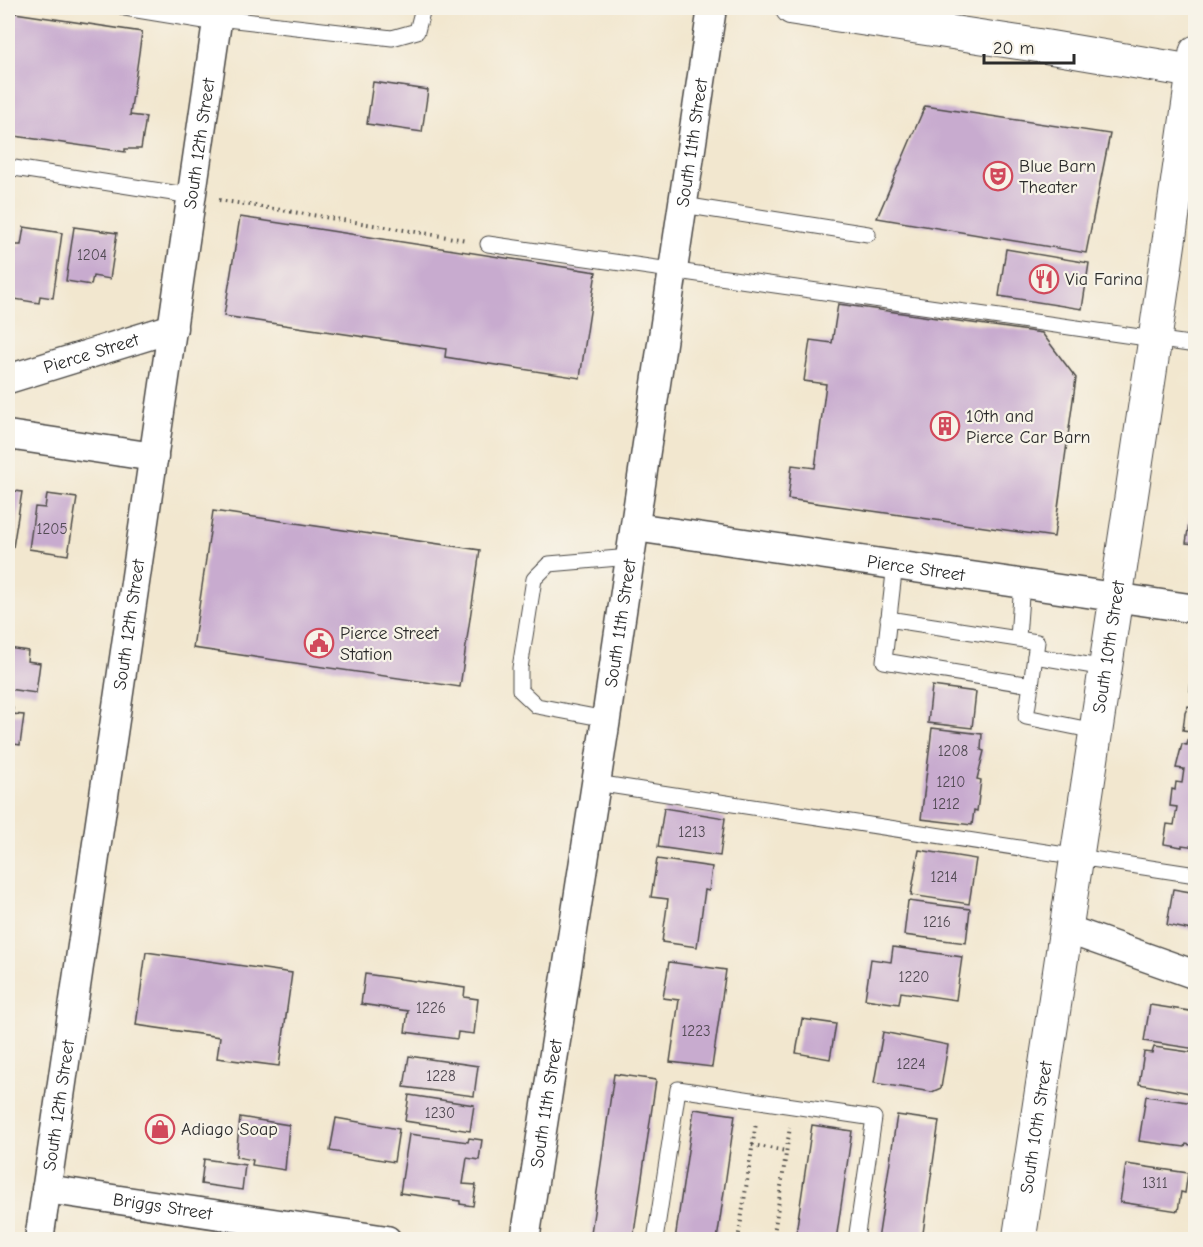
<svg xmlns="http://www.w3.org/2000/svg" width="1203" height="1247" font-family="'Comic Neue',sans-serif">
<style>
.building{fill:#c8abcf}
.lines{fill:none;stroke-linecap:round;stroke-linejoin:round}
.service-casing{stroke:#494744;stroke-width:17}
.minor-casing{stroke:#494744;stroke-width:31}
.tertiary-casing{stroke:#494744;stroke-width:35}
.secondary-casing{stroke:#494744;stroke-width:35}
.path{stroke:#494744;stroke-width:4;stroke-dasharray:1.5 4.5;stroke-linecap:butt}
.service{stroke:#fff;stroke-width:15}
.minor{stroke:#fff;stroke-width:28}
.tertiary{stroke:#fff;stroke-width:33}
.secondary{stroke:#fff;stroke-width:33}
.labels{text-anchor:middle;stroke-width:4.5;stroke-linejoin:round;paint-order:stroke}
.number-label{font-size:15px;fill:#524b54}
.street-label{font-size:18px;fill:#2b2b2b;stroke:#f7f3e8}
.poi-label{font-size:18px;fill:#2b2b2b;stroke:#f7f3e8;text-anchor:start}
</style>
<rect width="100%" height="100%" fill="#f7f3e8"/>
<filter id="ink" filterUnits="userSpaceOnUse"><feTurbulence type="fractalNoise" baseFrequency=".0167" numOctaves="2"/><feDisplacementMap in="SourceGraphic" scale="12" xChannelSelector="R" yChannelSelector="G"/><feConvolveMatrix kernelMatrix="1 2 1 2 8 2 1 2 1" color-interpolation-filters="sRGB"/></filter>
<filter id="wash" filterUnits="userSpaceOnUse"><feTurbulence type="fractalNoise" baseFrequency=".008" numOctaves="4" result="noise"/><feDisplacementMap in="SourceGraphic" scale="24" xChannelSelector="R" yChannelSelector="G"/><feGaussianBlur stdDeviation="1.35" result="paint"/><feColorMatrix in="noise" values="0 0 0 0 0 0 0 0 0 0 0 0 0 0 0 0 0 1.4 0 .05"/><feComposite in="paint" operator="in"/></filter>
<g filter="url(#wash)">
<rect width="100%" height="100%" fill="#f2e7cf"/>
<g id="blocks">
<!-- building -->
<g class="building">
<polygon points="8,12 142,32 130,115 146,117 141,149 125,149 125,152 8,135"/>
<polygon points="373,82 428,90 422,132 367,124"/>
<polygon points="925,106 1110,134 1086,253 877,218"/>
<polygon points="240,217 596,272 580,378 445,357 446,349 224,316"/>
<polygon points="24,227 62,233 53,298 40,296 39,303 8,298 15,245 21,245"/>
<polygon points="74,227 117,233 110,279 93,276 91,285 66,281"/>
<polygon points="1006,249 1089,263 1082,309 999,296"/>
<polygon points="838,304 1042,333 1076,378 1054,537 788,499 792,465 815,468 826,384 804,381 810,340 832,343"/>
<polygon points="8,490 22,492 13,547 8,546"/>
<polygon points="1194,490 1196,490 1196,544 1186,543"/>
<polygon points="47,494 77,498 68,555 29,549 35,507 45,508"/>
<polygon points="213,511 480,550 460,687 193,648"/>
<polygon points="8,648 28,651 27,661 40,663 36,693 8,689"/>
<polygon points="1193,658 1196,658 1196,692 1190,691"/>
<polygon points="932,686 976,692 972,728 928,723"/>
<polygon points="1194,702 1196,847 1182,845 1182,847 1164,844 1167,824 1174,825 1177,807 1170,806 1172,789 1175,790 1176,782 1182,783 1184,769 1176,768 1182,744 1187,745 1190,731 1183,730 1185,713 1188,706 1193,707"/>
<polygon points="8,707 13,708 12,714 24,715 20,745 8,743"/>
<polygon points="932,728 982,734 981,750 984,751 977,779 981,780 977,811 974,810 972,825 921,819"/>
<polygon points="664,808 725,818 720,856 658,847"/>
<polygon points="919,850 976,859 969,904 911,895"/>
<polygon points="657,859 712,867 709,891 705,890 697,947 662,942 668,899 651,897"/>
<polygon points="1173,889 1196,893 1196,931 1167,925"/>
<polygon points="908,901 970,909 966,943 904,935"/>
<polygon points="893,947 962,957 956,1000 901,992 899,1004 865,999 871,959 891,962"/>
<polygon points="146,952 292,973 279,1066 217,1058 220,1037 136,1025"/>
<polygon points="669,962 726,970 712,1067 670,1062 679,1000 663,998"/>
<polygon points="365,974 465,988 464,997 478,999 474,1034 458,1032 457,1039 405,1032 408,1011 361,1004"/>
<polygon points="1150,1005 1196,1012 1196,1049 1144,1041"/>
<polygon points="802,1019 836,1024 830,1059 796,1053"/>
<polygon points="883,1032 948,1045 941,1088 932,1092 874,1083"/>
<polygon points="1154,1047 1196,1053 1196,1094 1139,1084 1144,1052 1152,1053"/>
<polygon points="409,1056 478,1066 474,1096 404,1087"/>
<polygon points="614,1074 656,1080 633,1240 590,1240"/>
<polygon points="409,1095 474,1105 470,1131 405,1121"/>
<polygon points="1146,1096 1194,1103 1196,1146 1186,1144 1185,1147 1139,1141"/>
<polygon points="694,1109 735,1115 717,1240 675,1240"/>
<polygon points="897,1115 939,1121 922,1240 878,1240"/>
<polygon points="240,1117 289,1125 285,1170 252,1165 253,1160 236,1157"/>
<polygon points="336,1118 399,1129 394,1162 330,1151"/>
<polygon points="812,1125 852,1131 836,1240 795,1240"/>
<polygon points="409,1134 468,1142 469,1138 482,1140 479,1160 467,1158 463,1184 476,1185 473,1206 460,1204 460,1201 400,1193"/>
<polygon points="204,1159 245,1165 242,1190 201,1184"/>
<polygon points="1126,1164 1188,1173 1185,1193 1181,1192 1178,1211 1120,1202"/>
<polygon points="1122,1235 1145,1238 1145,1240 1121,1240"/>
</g>
</g>
</g>
<g filter="url(#ink)">
<use href="#blocks" fill-opacity="0" stroke="#494744" stroke-width="1.5"/>
<g class="lines">
<!-- service casing -->
<g class="service-casing">
<g id="service">
<polyline points="125,8 217,23"/>
<polyline points="218,18 392,38 417,31 423,8"/>
<polyline points="8,167 192,196"/>
<polyline points="683,205 868,234"/>
<polyline points="488,244 1196,345"/>
<polyline points="888,619 1037,642 1031,685 884,661 895,564"/>
<polyline points="1018,638 1022,582"/>
<polyline points="1035,656 1105,668"/>
<polyline points="1031,685 1026,717 1095,731"/>
<polyline points="606,719 537,706 520,690 520,668 534,579 549,564 630,557"/>
<polyline points="596,783 1196,875"/>
<polyline points="655,1240 678,1089 874,1118 856,1240"/>
</g>
</g>
<!-- minor casing -->
<g class="minor-casing">
<g id="minor">
<path id="s1" d="M8,379L173,328"/>
<polyline points="8,435 154,457"/>
<path id="s2" d="M635,527L1196,609"/>
<polyline points="1066,929 1196,975"/>
<path id="s3" d="M46,1189L387,1240"/>
<path id="s4" d="M39,1240L219,8"/>
<path id="s5" d="M525,1240L606,719L712,8"/>
</g>
</g>
<!-- tertiary casing -->
<g class="tertiary-casing">
<polyline id="tertiary" points="792,8 1048,47 1196,72"/>
</g>
<!-- secondary casing -->
<g class="secondary-casing">
<g id="secondary">
<path id="s6" d="M1019,1240L1155,339L1196,52"/>
</g>
</g>
<!-- path -->
<g class="path">
<polyline points="219,200 466,240"/>
<polyline points="752,1145 786,1151"/>
<polyline points="738,1240 756,1123"/>
<polyline points="773,1240 790,1127"/>
</g>
<!-- service -->
<use href="#service" class="service"/>
<!-- minor -->
<use href="#minor" class="minor"/>
<!-- tertiary -->
<use href="#tertiary" class="tertiary"/>
<!-- secondary -->
<use href="#secondary" class="secondary"/>
</g>
</g>
<!-- icons -->
<defs>
<g id="theatre-ring" transform="scale(1.5)"><circle r="9.5" fill="#f7f3e8" stroke="#d1495b" stroke-width="1.5"/><path d="M-5-5.5Q0-4 5-5.5V0Q5 5 0 6Q-5 5-5 0ZM-3.3-2.5H-1v1.5H-3.3ZM1-2.5H3.3v1.5H1ZM-2.8 1Q0 5.5 2.8 1Z" fill="#d1495b"/></g>
<g id="restaurant-ring" transform="scale(1.5)"><circle r="9.5" fill="#f7f3e8" stroke="#d1495b" stroke-width="1.5"/><path d="M-5-6h1v4h1v-4h1v4h1v-4h1v5L-1.5 .5V6h-2V.5L-5-1ZM5-6V6H3V1.5H1.5Q1.5-4 5-6Z" fill="#d1495b"/></g>
<g id="building-ring" transform="scale(1.5)"><circle r="9.5" fill="#f7f3e8" stroke="#d1495b" stroke-width="1.5"/><path d="M-4-6H4V6H1V3H-1V6H-4ZM-2.5-4.3h1.7v1.8h-1.7ZM.8-4.3h1.7v1.8H.8ZM-2.5-1h1.7V.8h-1.7ZM.8-1h1.7V.8H.8Z" fill="#d1495b"/></g>
<g id="civic-ring" transform="scale(1.5)"><circle r="9.5" fill="#f7f3e8" stroke="#d1495b" stroke-width="1.5"/><path d="M-.6-6.5H3V-4.5H.6V-3L4-1V1h2V6H-6V1h2V-1L-.6-3ZM-1.2 2.5V6h2.4V2.5Z" fill="#d1495b"/></g>
<g id="shop-ring" transform="scale(1.5)"><circle r="9.5" fill="#f7f3e8" stroke="#d1495b" stroke-width="1.5"/><path d="M-5-2.5h2.3a2.7 3.5 0 0 1 5.4 0H5L5.5 6h-11ZM-1.5-2.5h3a1.5 2.3 0 0 0-3 0Z" fill="#d1495b"/></g>
</defs>
<g fill-rule="evenodd">
<use href="#theatre-ring" x="998" y="176"/>
<use href="#restaurant-ring" x="1044" y="279"/>
<use href="#building-ring" x="945" y="426"/>
<use href="#civic-ring" x="319" y="643"/>
<use href="#shop-ring" x="160" y="1129"/>
</g>
<g class="labels">
<!-- number labels -->
<g class="number-label">
<text x="92" y="260">1204</text>
<text x="52" y="534">1205</text>
<text x="953" y="756">1208</text>
<text x="951" y="787">1210</text>
<text x="946" y="809">1212</text>
<text x="692" y="837">1213</text>
<text x="944" y="882">1214</text>
<text x="937" y="927">1216</text>
<text x="914" y="982">1220</text>
<text x="431" y="1013">1226</text>
<text x="696" y="1036">1223</text>
<text x="911" y="1069">1224</text>
<text x="441" y="1081">1228</text>
<text x="440" y="1118">1230</text>
<text x="1155" y="1188">1311</text>
</g>
<!-- street labels -->
<g class="street-label">
<text dy="6" stroke="none"><textPath href="#s4" startOffset="1108">South 12th Street</textPath></text>
<text dy="6" stroke="none"><textPath href="#s5" startOffset="1110">South 11th Street</textPath></text>
<text dy="6" stroke="none"><textPath href="#s1" startOffset="87">Pierce Street</textPath></text>
<text dy="6" stroke="none"><textPath href="#s2" startOffset="284">Pierce Street</textPath></text>
<text dy="6" stroke="none"><textPath href="#s4" startOffset="622">South 12th Street</textPath></text>
<text dy="6" stroke="none"><textPath href="#s5" startOffset="624">South 11th Street</textPath></text>
<text dy="6" stroke="none"><textPath href="#s6" startOffset="600">South 10th Street</textPath></text>
<text dy="6" stroke="none"><textPath href="#s4" startOffset="136">South 12th Street</textPath></text>
<text dy="6" stroke="none"><textPath href="#s5" startOffset="138">South 11th Street</textPath></text>
<text dy="6" stroke="none"><textPath href="#s6" startOffset="114">South 10th Street</textPath></text>
<text dy="6" stroke="none"><textPath href="#s3" startOffset="118">Briggs Street</textPath></text>
</g>
<!-- poi labels -->
<g class="poi-label">
<text x="1019" y="172">Blue Barn<tspan x="1019" dy="21">Theater</tspan></text>
<text x="1065" y="285">Via Farina</text>
<text x="966" y="422">10th and<tspan x="966" dy="21">Pierce Car Barn</tspan></text>
<text x="340" y="639">Pierce Street<tspan x="340" dy="21">Station</tspan></text>
<text x="181" y="1135">Adiago Soap</text>
</g>
</g>
<!-- margin -->
<rect width="1203" height="1247" fill="none" stroke="#f7f3e8" stroke-width="30"/>
<!-- scale -->
<path d="M984 54v9h90v-9" fill="none" stroke="#2b2b2b" stroke-width="3"/>
<text x="993" y="54" font-size="18" fill="#2b2b2b" stroke="#f7f3e8" stroke-width="4.5" paint-order="stroke">20 m</text>
</svg>
